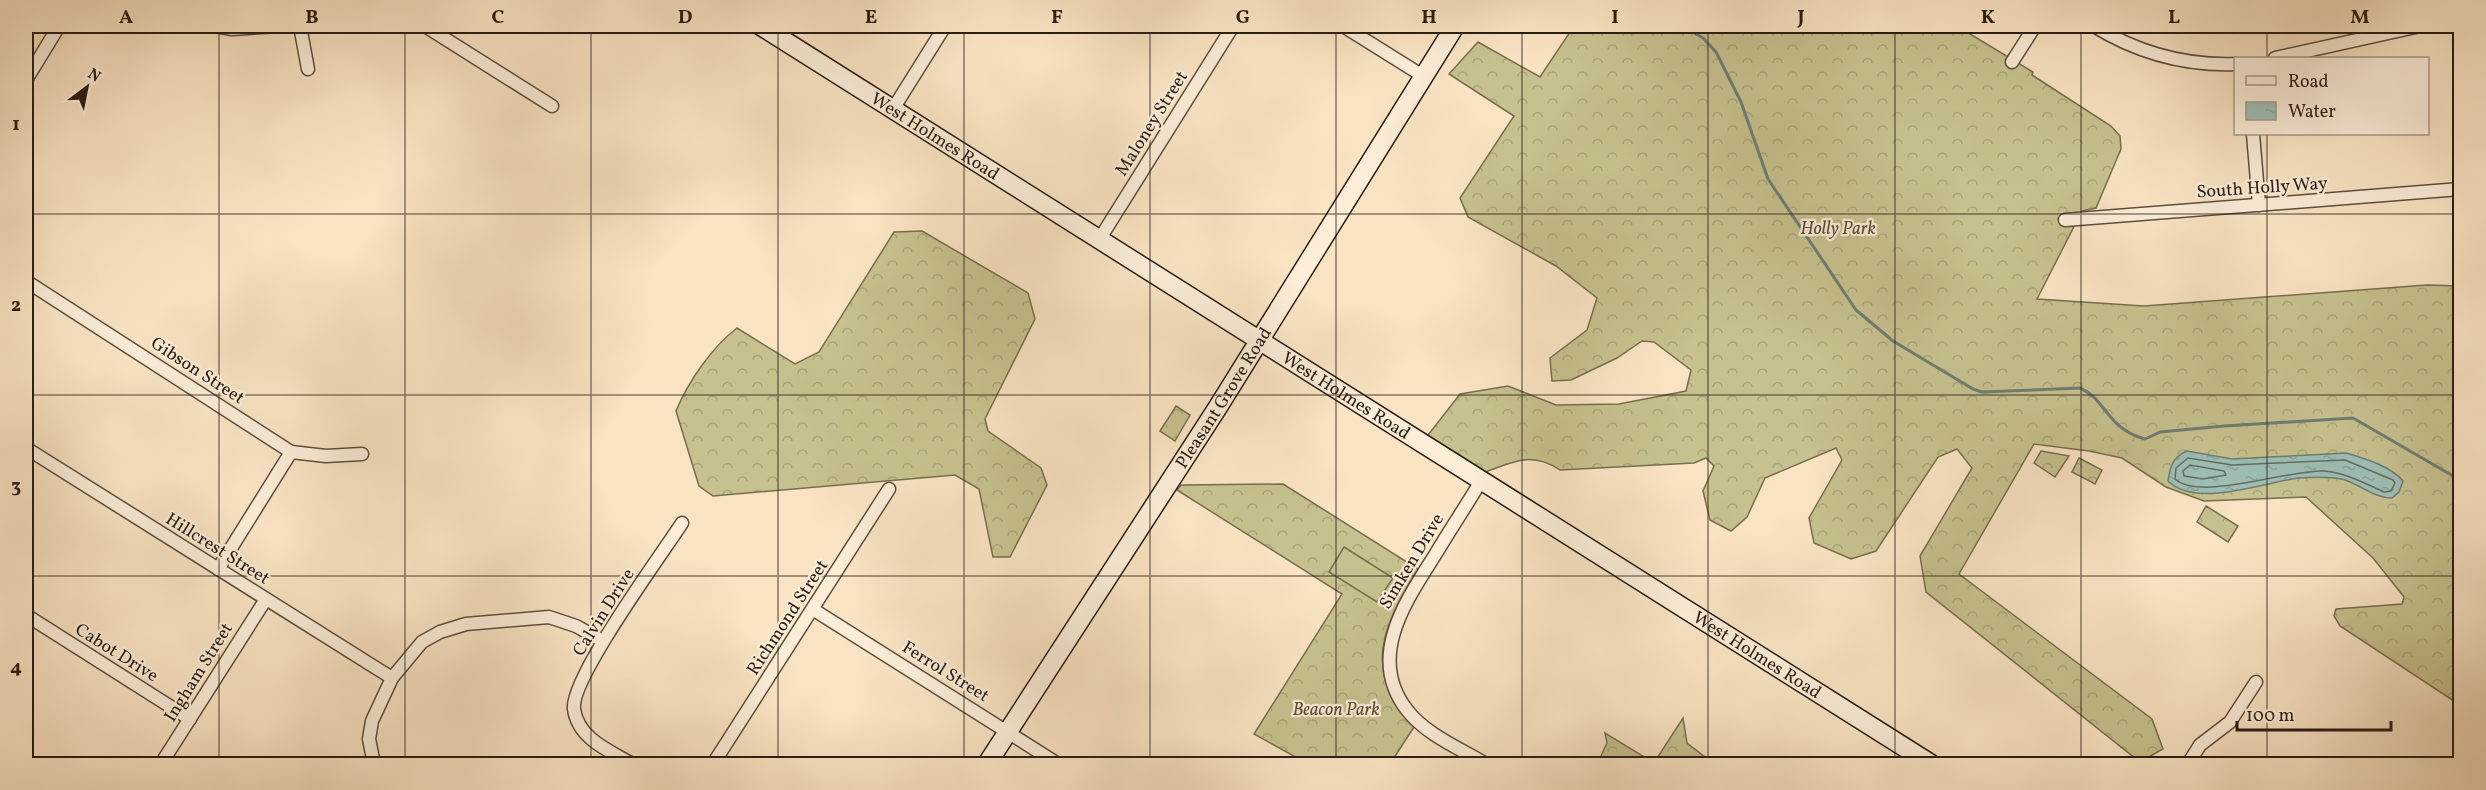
<svg xmlns="http://www.w3.org/2000/svg" width="2486" height="790" font-family="Vollkorn,serif">
<style>
.forest{fill:url(#forest-crowns);stroke:#776e50;stroke-width:1.5}
.garden{fill:#c6c18e;stroke:#776e50;stroke-width:1.5}
.water{fill:url(#water-ripples);stroke:#6f7d74;stroke-width:1.5}
.lines{fill:none;stroke-linecap:round;stroke-linejoin:round}
.shore{stroke:#636d64;stroke-width:1.5}
.stream{stroke:#6f7d74;stroke-width:3}
.street-casing{stroke:#5c4e3e;stroke-width:15}
.secondary-casing{stroke:#281c12;stroke-width:21}
.street{stroke:#fbedd8;stroke-width:12}
.secondary{stroke:#fbedd8;stroke-width:18}
.grid{fill:none;stroke:#281c12;stroke-width:1.5;stroke-opacity:0.55}
.labels{text-anchor:middle;stroke-width:4.5;stroke-linejoin:round;paint-order:stroke}
.street-label{font-size:18px;fill:#281c12;stroke:#fbedd8}
.park-label{font-size:18px;font-style:italic;fill:#574e37;stroke:#fbedd8}
.neatline{fill:none;stroke:#281c12;stroke-width:2}
.grid-label{font-size:20px;text-anchor:middle;font-weight:bold;fill:#281c12}
</style>
<defs>
<pattern id="forest-crowns" width="20" height="18" patternUnits="userSpaceOnUse" patternTransform="scale(1.5)"><rect width="20" height="18" fill="#c6c18e"/><path d="M2 6a3 3 0 1 1 6 0M12 15a3 3 0 1 1 6 0" fill="none" stroke="#aaa579"/></pattern>
<pattern id="water-ripples" width="26" height="14" patternUnits="userSpaceOnUse" patternTransform="scale(1.5)"><rect width="26" height="14" fill="#9ebeb6"/><path d="M2 4q2-2 4 0t4 0M15 11q2-2 4 0t4 0" fill="none" stroke="#88a39b"/></pattern>
</defs>
<rect width="100%" height="100%" fill="#f9e3c3"/>
<filter id="stains"><feTurbulence type="fractalNoise" baseFrequency=".00333" numOctaves="4"/><feColorMatrix values="0 0 0 0 .2 0 0 0 0 .09 0 0 0 0 .02 0 0 0 .5 -.17"/></filter>
<radialGradient id="worn" r=".72"><stop offset=".6" stop-color="#630" stop-opacity="0"/><stop offset="1" stop-color="#630" stop-opacity=".3"/></radialGradient>
<!-- forest -->
<g class="forest">
<path d="M1574,26H1957L2033,72L2032,75L2111,126L2120,136L2121,149L2096,208L2082,211L2037,299L2144,306L2427,285L2460,286V705L2340,626L2334,616L2336,609L2402,604L2404,597L2373,558L2306,497L2204,501L2166,487L2122,458L2089,451L2034,444L1959,574L2152,719L2163,749L2140,762L1926,592L1920,556L1972,468L1957,449L1938,457L1876,551L1851,559L1814,543L1809,518L1842,460L1836,448L1765,478L1747,517L1731,531L1710,520L1703,491L1714,466L1706,458L1694,463L1560,470C1530,450 1511,463 1480,474L1425,439L1460,394L1508,386L1556,405L1619,404L1686,391L1691,370L1654,342L1642,341L1617,358L1571,380L1552,381L1550,358L1587,330L1597,298L1556,266L1468,217L1460,198L1514,116L1449,74L1478,42L1540,77Z"/>
<path d="M922,231L1028,293L1035,319L985,419L988,431L1041,468L1047,485L1010,557H993L979,489L955,475L713,496L699,486L676,411C688,382 712,347 737,328L795,364L819,352L894,232Z"/>
<polygon points="1176,406 1190,415 1175,441 1160,431"/>
<polygon points="2041,451 2069,456 2055,477 2034,463"/>
<polygon points="2079,458 2102,470 2095,484 2072,472"/>
<path d="M1283,484L1418,569C1383,625 1361,672 1414,727L1390,764H1308L1254,734L1342,594L1177,490L1181,485Z"/>
<polygon points="2206,506 2238,526 2228,542 2197,522"/>
<polygon points="1683,718 1687,743 1714,764 1602,764 1600,758 1607,743 1605,733 1654,763"/>
</g>
<!-- garden -->
<polygon class="garden" points="1344,547 1393,578 1377,602 1329,572"/>
<!-- water -->
<path class="water" d="M2187,451L2232,459L2346,453C2363,458 2391,466 2403,481L2399,492L2392,498C2375,498 2362,486 2345,480C2331,476 2314,477 2299,478C2265,482 2196,509 2168,481C2170,466 2173,457 2187,451Z"/>
<g class="lines">
<!-- shore -->
<g class="shore">
<path d="M2188,458L2232,465L2345,460L2393,480L2395,483L2391,491L2384,492C2364,483 2346,473 2324,471C2290,469 2200,502 2175,479L2176,468Z"/>
<polygon points="2190,465 2224,471 2226,475 2203,479 2184,476 2183,471"/>
</g>
<!-- stream -->
<path class="stream" d="M1682,26L1703,38L1716,52L1741,102L1768,179L1856,310L1893,341L1973,389L1982,392L2080,388C2106,399 2107,429 2145,439L2160,432L2224,426L2353,418L2460,480"/>
<!-- street casing -->
<g class="street-casing">
<g id="street">
<polyline points="215,26 232,29 279,26"/>
<polyline points="300,26 308,69"/>
<polyline points="425,26 552,106"/>
<polyline points="1343,26 1423,76"/>
<path d="M2094,26C2138,53 2184,66 2236,64"/>
<polyline points="2275,58 2420,26"/>
<polyline points="2012,62 2035,26"/>
<polyline points="26,80 59,26"/>
<polyline points="893,109 945,26"/>
<polyline points="2253,134 2259,205"/>
<polyline points="2065,220 2460,189"/>
<polyline points="1099,240 1233,26"/>
<polyline points="26,281 291,452 326,456 362,454"/>
<polyline points="26,448 392,678"/>
<path d="M1481,481C1466,506 1450,530 1435,555C1406,601 1366,657 1407,710C1425,734 1461,749 1486,764"/>
<polyline points="218,569 291,452"/>
<polyline points="814,610 1058,764"/>
<polyline points="26,615 190,719"/>
<polyline points="161,764 266,599"/>
<polyline points="374,764 369,739 372,721 392,678 422,642 440,632 466,624 549,617 576,626 603,641"/>
<path d="M632,764C610,751 578,739 574,709C570,679 662,554 682,523"/>
<polyline points="713,764 889,489"/>
<polyline points="2188,764 2200,745 2230,722 2256,682"/>
</g>
</g>
<!-- secondary casing -->
<g class="secondary-casing">
<g id="secondary">
<path id="s1" d="M761,26L1931,764"/>
<path id="s2" d="M987,764L1218,407L1455,26"/>
</g>
</g>
<!-- street -->
<use href="#street" class="street"/>
<!-- secondary -->
<use href="#secondary" class="secondary"/>
</g>
<!-- grid -->
<path class="grid" d="M219,26V764M405,26V764M591,26V764M778,26V764M964,26V764M1150,26V764M1336,26V764M1522,26V764M1708,26V764M1895,26V764M2081,26V764M2267,26V58M2267,134V764M26,214H2460M26,395H2460M26,576H2460"/>
<g class="labels">
<!-- street labels -->
<g class="street-label">
<text transform="translate(1151 123) rotate(-58)" y="6">Maloney Street</text>
<text dy="6" stroke="none"><textPath href="#s1" startOffset="206">West Holmes Road</textPath></text>
<text transform="translate(2262 187) rotate(-4)" y="6">South Holly Way</text>
<text transform="translate(198 370) rotate(33)" y="6">Gibson Street</text>
<text dy="6" stroke="none"><textPath href="#s1" startOffset="692">West Holmes Road</textPath></text>
<text dy="6" stroke="none"><textPath href="#s2" startOffset="436">Pleasant Grove Road</textPath></text>
<text transform="translate(218 548) rotate(32)" y="6">Hillcrest Street</text>
<text transform="translate(1411 561) rotate(-59)" y="6">Simken Drive</text>
<text transform="translate(603 612) rotate(-58)" y="6">Calvin Drive</text>
<text transform="translate(787 617) rotate(-57)" y="6">Richmond Street</text>
<text transform="translate(117 652) rotate(32)" y="6">Cabot Drive</text>
<text dy="6" stroke="none"><textPath href="#s1" startOffset="1178">West Holmes Road</textPath></text>
<text transform="translate(946 671) rotate(32)" y="6">Ferrol Street</text>
<text transform="translate(198 672) rotate(-58)" y="6">Ingham Street</text>
</g>
<!-- park labels -->
<g class="park-label">
<text x="1838" y="234">Holly Park</text>
<text x="1336" y="715">Beacon Park</text>
</g>
</g>
<!-- margin -->
<rect width="2486" height="790" fill="none" stroke="#f9e3c3" stroke-width="66"/>
<!-- legend -->
<rect x="2234" y="57" width="195" height="78" fill="#fbedd8" stroke="#a79989" stroke-width="1.5"/>
<rect x="2246" y="76" width="30" height="9" fill="#fbedd8" stroke="#a79989" stroke-width="1.5"/>
<text x="2288" y="87" font-size="18" fill="#281c12">Road</text>
<rect x="2246" y="102" width="30" height="18" fill="url(#water-ripples)" stroke="#a79989" stroke-width="1.5"/>
<text x="2288" y="117" font-size="18" fill="#281c12">Water</text>
<!-- north arrow -->
<g transform="translate(87 87) rotate(32)" stroke="#fbedd8" stroke-width="4.5" paint-order="stroke">
<path d="M0-4.5L10 22L0 15L-10 22Z" fill="#281c12"/>
<text y="-9" font-size="16" font-weight="bold" text-anchor="middle" fill="#281c12">N</text>
</g>
<!-- scale -->
<path d="M2237 721v9h154v-9" fill="none" stroke="#281c12" stroke-width="3"/>
<text x="2246" y="721" font-size="18" fill="#281c12" stroke="#fbedd8" stroke-width="4.5" paint-order="stroke">100 m</text>
<rect x="33" y="33" width="2420" height="724" class="neatline"/>
<g class="grid-label">
<text x="126" y="23">A</text>
<text x="312" y="23">B</text>
<text x="498" y="23">C</text>
<text x="685" y="23">D</text>
<text x="871" y="23">E</text>
<text x="1057" y="23">F</text>
<text x="1243" y="23">G</text>
<text x="1429" y="23">H</text>
<text x="1615" y="23">I</text>
<text x="1801" y="23">J</text>
<text x="1988" y="23">K</text>
<text x="2174" y="23">L</text>
<text x="2360" y="23">M</text>
<text x="16" y="130">1</text>
<text x="16" y="311">2</text>
<text x="16" y="492">3</text>
<text x="16" y="673">4</text>
</g>
<rect width="100%" height="100%" filter="url(#stains)"/>
<rect width="100%" height="100%" fill="url(#worn)"/>
</svg>
